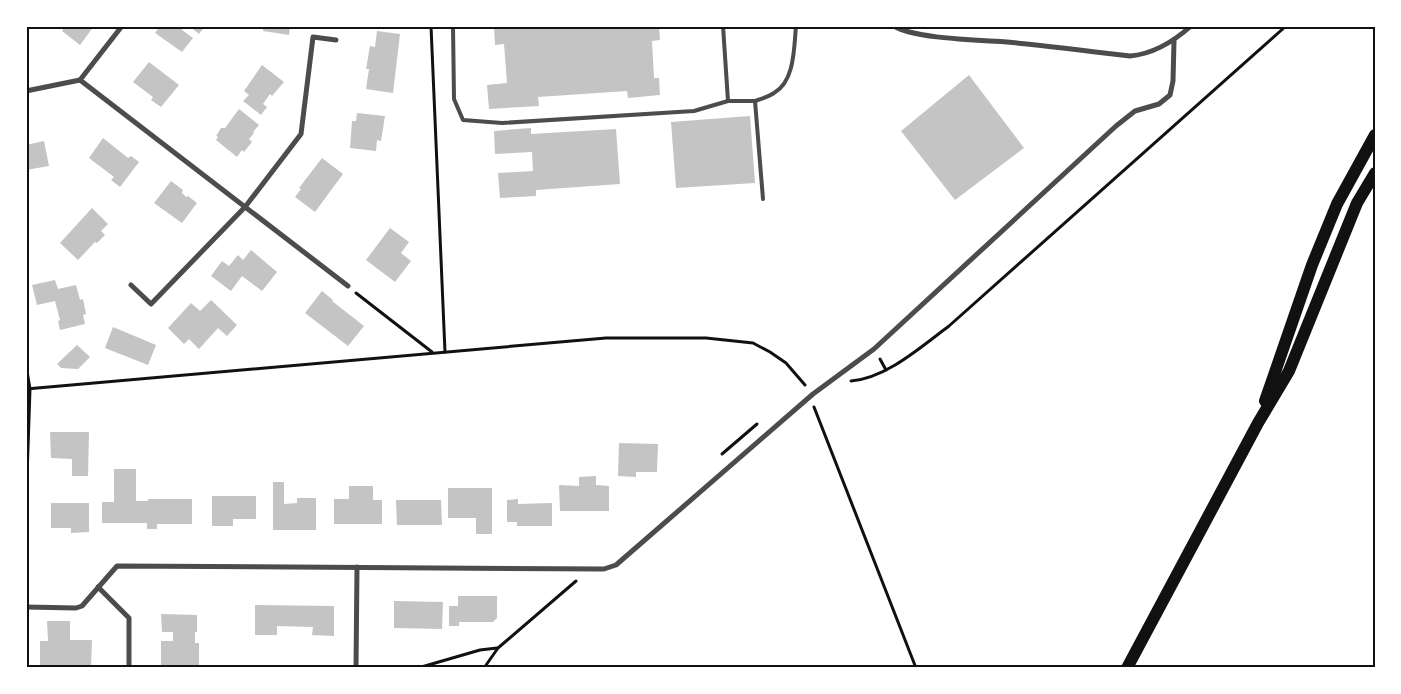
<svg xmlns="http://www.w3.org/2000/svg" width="1401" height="694" font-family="Overpass,sans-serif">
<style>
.building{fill:#c4c4c4}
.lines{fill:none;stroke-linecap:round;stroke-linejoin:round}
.path{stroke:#111;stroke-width:3}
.service{stroke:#4c4c4c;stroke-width:4}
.minor{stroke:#4c4c4c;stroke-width:5}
.primary{stroke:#111;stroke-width:12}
.neatline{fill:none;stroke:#111;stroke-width:2}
</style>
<rect width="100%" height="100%" fill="#fff"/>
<!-- building -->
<g class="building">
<polygon points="65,26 94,26 80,45 62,31"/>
<polygon points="160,26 185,26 182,30 193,38 182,52 155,33"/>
<polygon points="189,26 205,26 199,34"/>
<polygon points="264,26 290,26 289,35 263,31"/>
<polygon points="494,26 534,26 534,29 570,26 659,26 660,40 652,41 654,78 659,78 660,95 628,98 627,91 538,97 539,106 489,109 487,85 507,83 504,44 495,45"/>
<polygon points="377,31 400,34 393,93 366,89 369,69 366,69 370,46 375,47"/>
<polygon points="149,62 179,85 161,107 151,100 153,97 133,82"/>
<polygon points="262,65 284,82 272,96 270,94 263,104 267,107 261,115 243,101 249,95 244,91"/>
<polygon points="969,75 1024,148 955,200 901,131"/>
<polygon points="239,109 259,125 253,132 254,133 249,139 252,142 244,152 242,150 237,157 216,140 218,137 216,136 221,128 225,128"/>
<polygon points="357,113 385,116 381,141 377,140 376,151 350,148 352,121 356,121"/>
<polygon points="750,116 755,183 676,188 671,122"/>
<polygon points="531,128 531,134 616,129 620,184 536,190 536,196 500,198 498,173 533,171 532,152 495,154 494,131"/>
<polygon points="103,138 128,158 131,156 139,162 120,187 111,180 114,177 89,158"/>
<polygon points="44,141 49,166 26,170 26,145"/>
<polygon points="322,158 343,174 315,212 295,197 301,189 299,188"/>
<polygon points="171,181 183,190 182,193 186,197 188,196 197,203 182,223 154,203"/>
<polygon points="92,208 108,224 101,231 105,235 97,243 95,242 78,260 60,243"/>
<polygon points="390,228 409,242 401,253 411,261 395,282 366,260"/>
<polygon points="251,250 277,272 262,291 242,276 231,291 211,276 222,261 229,266 238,255 243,260"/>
<polygon points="55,280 58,289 76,285 80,300 83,299 86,314 83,315 85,324 60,330 58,321 60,320 55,301 37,305 32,285"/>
<polygon points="322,291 333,300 332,301 364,326 348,346 305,313"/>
<polygon points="211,300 237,325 227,336 218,328 199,349 189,339 184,344 168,328 191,303 200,311"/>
<polygon points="113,327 156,345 148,365 105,348"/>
<polygon points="77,345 90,357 78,369 61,368 57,364"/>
<polygon points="50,432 89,432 88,476 72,476 72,459 51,458"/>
<polygon points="619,443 658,444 657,472 636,472 636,477 618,476"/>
<polygon points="114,469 136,469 136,501 148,501 148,499 192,499 192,524 157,524 157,529 147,529 147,523 102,523 102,502 114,502"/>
<polygon points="596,476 596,485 609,486 609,511 560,511 559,485 579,486 579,477"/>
<polygon points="273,482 284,482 284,504 297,503 297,498 316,498 316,530 273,530"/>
<polygon points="349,486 373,486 373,500 382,500 382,524 334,524 334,499 349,499"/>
<polygon points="448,488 492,488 492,534 476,534 476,518 448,518"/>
<polygon points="212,496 256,496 256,519 233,519 233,526 212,526"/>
<polygon points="518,499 518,504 552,503 552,526 517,526 517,522 507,522 507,500"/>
<polygon points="396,500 441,500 442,525 397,525"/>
<polygon points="51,503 89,503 89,532 71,533 71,528 51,528"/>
<polygon points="458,596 497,596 497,618 493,622 459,622 459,626 449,626 449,606 458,606"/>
<polygon points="394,601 443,602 442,629 394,628"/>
<polygon points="255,605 334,606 334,636 312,635 313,627 277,626 277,635 255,635"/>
<polygon points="161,614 197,615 197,632 195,632 195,643 199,643 199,668 161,668 161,641 173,641 173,632 162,632"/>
<polygon points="47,621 70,621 70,640 92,640 91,668 40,668 40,641 48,641"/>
</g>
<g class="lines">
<!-- path -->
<g class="path">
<polyline points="431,26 445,352"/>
<polyline points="1374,26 1375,26"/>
<polyline points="356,293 432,352"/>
<polyline points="880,359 886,370"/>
<polyline points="26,365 30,389 27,477"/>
<path d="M851,381C887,378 922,346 949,326L1286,26"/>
<polyline points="26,389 606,338 706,338 753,343 770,352 786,363 805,385"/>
<polyline points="814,407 916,668"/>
<polyline points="722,454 757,424"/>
<polyline points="418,668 480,650 497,648"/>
<polyline points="484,668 498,648 576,581"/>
</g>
<!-- service -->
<g class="service">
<polyline points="453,26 454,99 463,120 502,123 694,111 728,101 755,101 763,199"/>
<polyline points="723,26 728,101"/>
<polyline points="847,26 862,26"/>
<path d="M755,101C761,99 768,97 774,93C795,81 794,47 796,26"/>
</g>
<!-- minor -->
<g class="minor">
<path d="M894,26C915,39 980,40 1007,42C1048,46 1089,51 1130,56C1154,54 1173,42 1191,26"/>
<polyline points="80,80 348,286"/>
<polyline points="26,91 80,80 122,26"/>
<polyline points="131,285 151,304 245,207 301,134 313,37 336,40"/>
<polyline points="26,488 26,529"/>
<polyline points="98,587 129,618 129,668"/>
<polyline points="26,607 76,608 82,606 117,566 604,569 616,565 813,394 874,349 1116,126 1135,111 1159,104 1170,95 1173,81 1174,41"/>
<polyline points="356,668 357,567"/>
</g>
<!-- primary -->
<g class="primary">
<polyline points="1265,401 1312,265 1337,204 1375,135"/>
<polyline points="1127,668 1258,423 1289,371 1357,203 1375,173"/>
</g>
</g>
<!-- border -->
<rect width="1401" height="694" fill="none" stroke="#ffffff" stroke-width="55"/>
<rect x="28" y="28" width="1346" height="638" class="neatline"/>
</svg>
